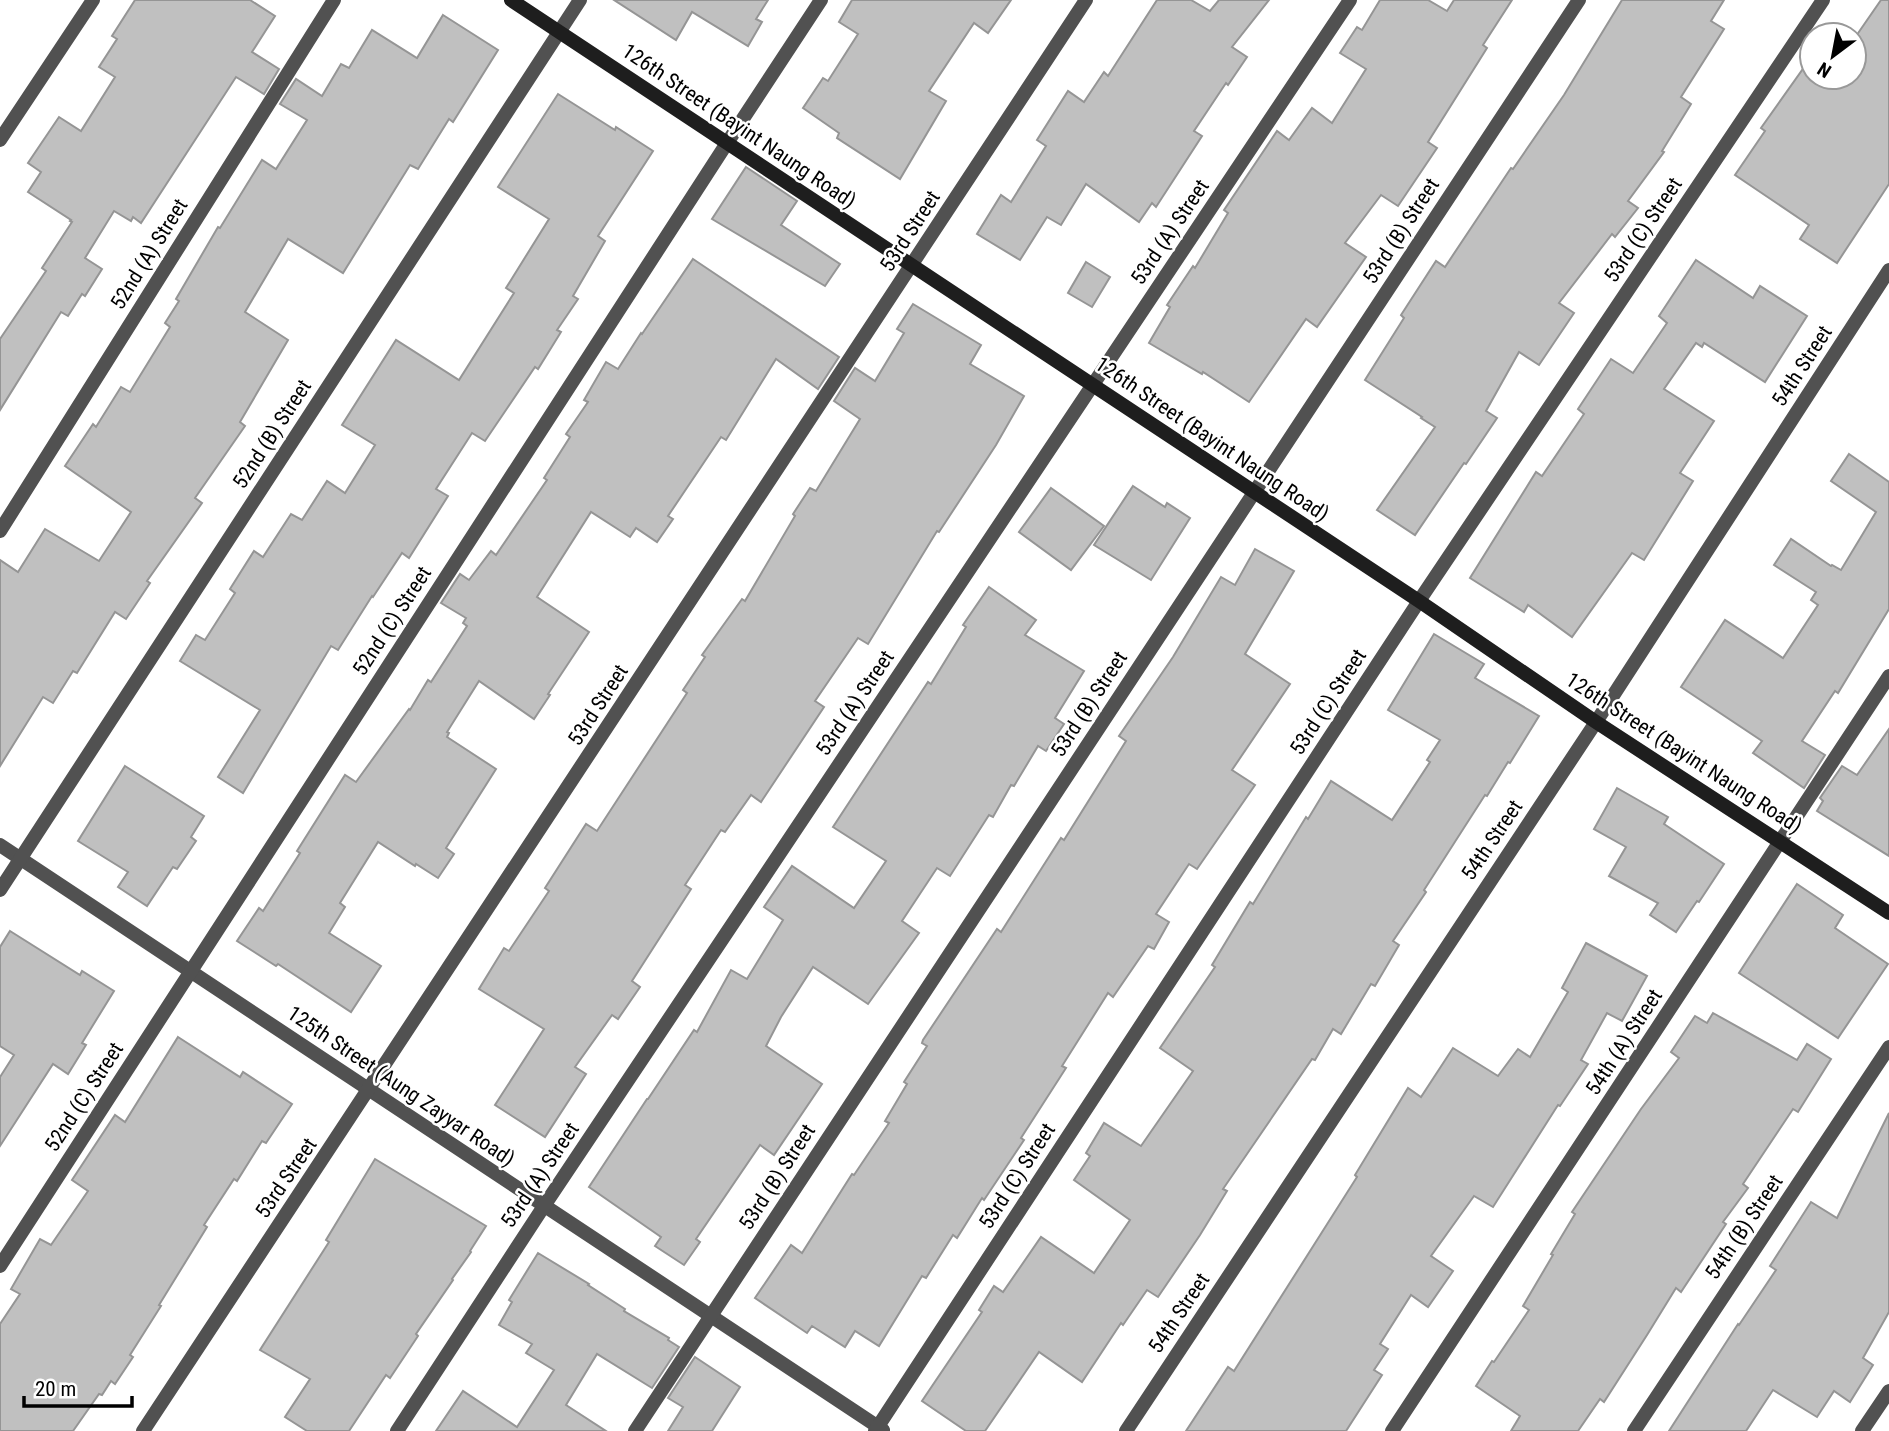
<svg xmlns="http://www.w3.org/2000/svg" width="1889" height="1431" font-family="'Roboto Condensed',sans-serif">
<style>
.building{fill:#c0c0c0;stroke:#959595;stroke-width:2}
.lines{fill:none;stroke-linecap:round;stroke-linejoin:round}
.street{stroke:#515151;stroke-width:14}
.secondary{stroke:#1e1e1e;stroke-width:14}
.labels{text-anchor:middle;stroke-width:5;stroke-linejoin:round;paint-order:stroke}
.street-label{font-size:21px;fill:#000;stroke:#fff}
</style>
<rect width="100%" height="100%" fill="#fff"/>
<!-- building -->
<g class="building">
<polygon points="135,0 250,0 275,16 252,52 279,69 264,94 236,77 141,223 133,217 131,221 114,211 85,258 102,269 85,296 82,294 68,316 61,312 0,410 0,339 46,271 42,268 72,222 70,221 71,220 28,192 41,172 28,163 59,117 81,131 115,77 99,67 117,39 112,36"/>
<polygon points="614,0 768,0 756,19 762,22 748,46 692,12 676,40"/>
<polygon points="852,0 1011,0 988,33 974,23 929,91 946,101 900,179 837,138 839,133 803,108 823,78 828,81 858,34 839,22"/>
<polygon points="1157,0 1191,0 1210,11 1219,0 1269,0 1232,47 1247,57 1228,85 1226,83 1194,131 1202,136 1156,207 1152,203 1139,222 1086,184 1061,225 1047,217 1020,260 977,234 1001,195 1011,202 1046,146 1037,140 1068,91 1084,102 1104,72 1108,76"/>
<polygon points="1380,0 1428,0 1447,11 1454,0 1512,0 1483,45 1487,48 1428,142 1437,148 1398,206 1381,195 1345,243 1366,257 1317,327 1306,319 1249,402 1203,372 1202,374 1149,343 1170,307 1167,305 1193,266 1195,268 1228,213 1224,210 1277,131 1289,140 1312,108 1332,123 1366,69 1340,53 1357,27 1362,30"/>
<polygon points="1622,0 1724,0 1711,21 1724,29 1681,97 1691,104 1662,151 1664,152 1628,201 1638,208 1615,237 1612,234 1559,303 1574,313 1539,365 1519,352 1486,411 1497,418 1466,464 1464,463 1415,535 1377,510 1435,427 1421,418 1422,417 1365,380 1404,318 1401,315 1436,261 1445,267 1511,168 1513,169 1564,95"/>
<polygon points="1881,0 1889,0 1889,184 1837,263 1800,239 1809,225 1735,175 1765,131 1761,128 1805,66 1812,71 1812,77 1820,77 1825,81 1828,77 1854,77 1854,39"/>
<polygon points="443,15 498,50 453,122 449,119 418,169 410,165 343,273 288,239 245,312 288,340 240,422 245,426 195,498 202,503 147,581 150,583 126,619 115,612 77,673 73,671 53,703 43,697 0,766 0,560 18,572 45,529 99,561 131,512 65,466 93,424 96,427 121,387 130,392 170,327 165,323 179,301 176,299 218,227 220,228 262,160 276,169 307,120 280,104 296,79 322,96 341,64 349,68 372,30 417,58"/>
<polygon points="558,94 615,130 616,127 653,151 598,236 605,241 573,296 578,299 557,330 561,332 538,369 535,367 485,441 472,433 436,489 448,496 409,558 402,553 373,597 372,596 338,650 331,646 243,793 218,777 260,710 180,661 196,635 205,640 235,593 230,589 254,551 263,557 291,514 302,520 327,481 345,493 375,445 342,425 396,340 459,380 514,293 506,288 549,219 498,187"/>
<polygon points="746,167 797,201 781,225 840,264 825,286 712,219"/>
<polygon points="693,259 839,357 818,389 776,359 726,440 721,437 668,516 673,519 657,542 636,528 630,537 591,512 537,597 589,632 548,694 550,695 534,719 479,681 447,732 449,733 447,737 496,769 446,848 454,854 438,878 416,864 415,866 378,842 340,903 345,907 329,933 381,966 351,1012 278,964 276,966 237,941 259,908 263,911 300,853 297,851 345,775 356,782 409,709 410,710 428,680 431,682 467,626 463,623 466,618 441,603 460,574 469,580 491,551 496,555 547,480 544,478 570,437 566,434 588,402 584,400 606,362 618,369 641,333 642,334"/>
<polygon points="1696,260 1753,298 1760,286 1807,316 1765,382 1704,343 1702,347 1696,343 1664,389 1714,421 1680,473 1693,481 1644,560 1632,553 1572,637 1528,605 1524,612 1470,578 1536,472 1542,476 1584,414 1578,409 1611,359 1633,373 1667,323 1659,316"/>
<polygon points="1086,262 1110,277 1092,307 1068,293"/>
<polygon points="913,304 981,345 970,364 1024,396 996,445 939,532 937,531 868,644 858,638 815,701 824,707 761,802 751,795 725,832 721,830 685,885 691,889 632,981 640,987 618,1019 612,1015 575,1067 586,1074 545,1137 495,1105 544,1029 479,989 504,948 509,951 549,891 545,888 586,824 597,831 687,693 683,690 705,657 702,655 742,599 745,601 795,516 793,514 810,488 816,491 860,419 834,401 855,368 875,381 904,333 897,329"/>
<polygon points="1849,454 1889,482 1889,609 1838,693 1835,691 1802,741 1825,755 1804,788 1753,753 1762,741 1681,687 1725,620 1783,658 1818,605 1811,600 1816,592 1774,565 1791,539 1831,566 1832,565 1841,570 1876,512 1831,481"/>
<polygon points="1133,486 1165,507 1167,503 1190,518 1151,580 1094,545"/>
<polygon points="1051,488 1104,526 1071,570 1019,532"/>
<polygon points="1255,549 1294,571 1245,654 1290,684 1232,770 1255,785 1197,869 1189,864 1156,914 1169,922 1154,949 1148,946 1113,997 1108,993 1062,1066 1066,1068 1021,1138 1024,1140 984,1200 982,1198 957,1238 953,1235 926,1278 922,1276 879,1346 855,1331 845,1347 812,1326 807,1333 755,1298 791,1245 802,1253 852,1174 854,1175 889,1123 885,1121 907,1084 904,1082 927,1046 922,1043 923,1040 997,929 1001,932 1061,838 1064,840 1126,741 1119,736 1173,657 1221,577 1235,585"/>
<polygon points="989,587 1036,620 1025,635 1084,671 1055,718 1064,724 1046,751 1038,746 1014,786 1011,785 993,817 989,815 950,876 937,868 902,921 919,933 868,1004 813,967 781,1017 766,1046 822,1084 774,1155 760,1145 696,1239 700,1242 684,1265 655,1246 661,1237 589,1187 647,1099 648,1099 694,1030 697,1032 731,970 747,979 783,920 764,907 792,866 854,908 886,861 833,827 928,682 931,684 966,627 963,625"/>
<polygon points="1434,634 1484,664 1475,678 1539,716 1510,763 1508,762 1487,796 1485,795 1424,890 1426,892 1393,941 1399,945 1375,986 1371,984 1341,1034 1333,1029 1315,1060 1312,1059 1223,1189 1227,1191 1200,1235 1158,1297 1147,1290 1123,1325 1121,1323 1082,1382 1039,1352 985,1431 966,1431 922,1401 982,1312 979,1310 994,1286 1003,1292 1041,1237 1094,1273 1130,1220 1074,1180 1090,1156 1086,1153 1104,1123 1141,1146 1193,1071 1160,1048 1215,967 1212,965 1250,902 1253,904 1306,817 1308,819 1331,781 1392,820 1430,762 1427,760 1440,740 1388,710"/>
<polygon points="1889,729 1889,856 1817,811 1823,801 1820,798 1842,766 1857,775"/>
<polygon points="125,766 204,816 191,837 196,841 177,869 173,867 147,906 118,887 128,872 78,841"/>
<polygon points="1617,788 1668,817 1664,824 1724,864 1699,902 1697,901 1676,932 1650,915 1658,903 1609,876 1626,847 1594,829"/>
<polygon points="1797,884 1843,915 1835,928 1888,964 1838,1038 1739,973"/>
<polygon points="10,931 80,975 82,971 114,991 82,1043 86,1045 68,1074 53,1064 0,1146 0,1077 14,1055 0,1046 0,947"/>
<polygon points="1586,943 1647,976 1622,1021 1607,1013 1581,1060 1588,1064 1560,1106 1558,1105 1493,1207 1474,1196 1431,1256 1453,1271 1428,1307 1411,1295 1380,1344 1388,1349 1374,1370 1382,1375 1346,1431 1186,1431 1228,1367 1234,1371 1357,1177 1355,1175 1408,1088 1421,1097 1453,1048 1498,1076 1518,1049 1530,1057 1568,992 1562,988"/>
<polygon points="1713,1013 1797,1060 1807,1044 1831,1059 1798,1112 1793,1109 1743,1184 1748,1188 1723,1222 1726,1224 1681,1292 1676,1288 1647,1335 1604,1402 1600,1399 1578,1431 1511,1431 1520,1416 1476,1386 1492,1361 1494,1362 1529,1310 1523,1306 1553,1255 1551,1254 1575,1214 1572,1212 1641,1109 1679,1058 1671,1052 1695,1016 1707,1023"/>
<polygon points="178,1037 240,1077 243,1072 292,1104 266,1143 262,1141 237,1181 234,1179 204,1225 207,1227 159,1305 161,1306 130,1355 133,1357 115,1384 111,1381 102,1395 99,1394 73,1431 0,1431 0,1324 20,1294 11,1289 40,1239 51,1245 88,1191 72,1180 115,1115 125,1122"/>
<polygon points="1889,1113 1889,1312 1863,1358 1873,1365 1850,1402 1834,1391 1817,1417 1773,1390 1746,1431 1669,1431 1738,1324 1739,1325 1776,1270 1770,1266 1811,1202 1837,1218"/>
<polygon points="375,1159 486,1226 470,1251 471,1252 452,1279 453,1280 416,1334 418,1336 390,1378 386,1375 349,1431 307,1431 285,1417 310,1379 260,1350 329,1242 326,1240"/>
<polygon points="538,1253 589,1284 588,1285 625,1309 624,1311 669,1338 668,1340 679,1347 652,1388 597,1354 566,1405 606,1431 436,1431 463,1391 517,1427 554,1370 526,1353 532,1344 499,1325 512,1302 509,1300"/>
<polygon points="695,1357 740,1387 712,1431 668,1431 683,1407 668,1398"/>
</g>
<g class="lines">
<!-- street -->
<g class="street">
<polyline points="0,140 93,0"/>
<polyline points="0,531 334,0"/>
<polyline points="0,845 883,1430"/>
<polyline points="0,890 580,0"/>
<polyline points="0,1266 727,143 821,0"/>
<polyline points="143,1431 1086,0"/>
<polyline points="397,1431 544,1206 1350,0"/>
<polyline points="635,1431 1579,0"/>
<polyline points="875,1431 1419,601 1823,0"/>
<polyline points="1126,1431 1596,722 1889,270"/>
<polyline points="1392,1431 1889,676"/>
<polyline points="1634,1431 1889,1047"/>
<polyline points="1862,1431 1889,1391"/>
</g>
<!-- secondary -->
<polyline class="secondary" points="511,0 1419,601 1596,722 1889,913"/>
</g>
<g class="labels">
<!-- street labels -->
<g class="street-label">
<text transform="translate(739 126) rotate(34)" y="7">126th Street (Bayint Naung Road)</text>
<text transform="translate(1643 230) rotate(-56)" y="7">53rd (C) Street</text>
<text transform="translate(910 231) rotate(-57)" y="7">53rd Street</text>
<text transform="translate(1401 231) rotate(-57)" y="7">53rd (B) Street</text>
<text transform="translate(1170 232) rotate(-56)" y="7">53rd (A) Street</text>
<text transform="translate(149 254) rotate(-58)" y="7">52nd (A) Street</text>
<text transform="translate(1802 366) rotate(-57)" y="7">54th Street</text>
<text transform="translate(272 434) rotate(-57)" y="7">52nd (B) Street</text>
<text transform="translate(1212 439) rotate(34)" y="7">126th Street (Bayint Naung Road)</text>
<text transform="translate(392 621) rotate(-57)" y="7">52nd (C) Street</text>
<text transform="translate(1328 702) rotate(-57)" y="7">53rd (C) Street</text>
<text transform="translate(855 703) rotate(-56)" y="7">53rd (A) Street</text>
<text transform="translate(1089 704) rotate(-57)" y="7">53rd (B) Street</text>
<text transform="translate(598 705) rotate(-57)" y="7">53rd Street</text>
<text transform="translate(1684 753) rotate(33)" y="7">126th Street (Bayint Naung Road)</text>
<text transform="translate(1492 840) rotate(-56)" y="7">54th Street</text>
<text transform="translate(1624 1042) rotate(-57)" y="7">54th (A) Street</text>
<text transform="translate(401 1086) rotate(34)" y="7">125th Street (Aung Zayyar Road)</text>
<text transform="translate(84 1097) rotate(-57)" y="7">52nd (C) Street</text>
<text transform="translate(540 1175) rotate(-56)" y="7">53rd (A) Street</text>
<text transform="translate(1017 1176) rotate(-57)" y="7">53rd (C) Street</text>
<text transform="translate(777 1177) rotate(-57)" y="7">53rd (B) Street</text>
<text transform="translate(286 1178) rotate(-56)" y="7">53rd Street</text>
<text transform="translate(1744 1227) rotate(-56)" y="7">54th (B) Street</text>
<text transform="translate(1179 1313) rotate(-56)" y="7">54th Street</text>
</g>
</g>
<!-- north arrow -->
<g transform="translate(1833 56) rotate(212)"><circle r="33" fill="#ffffff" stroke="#999999" stroke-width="2"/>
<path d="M0-5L12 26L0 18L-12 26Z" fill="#000000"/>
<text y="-10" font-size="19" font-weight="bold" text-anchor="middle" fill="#000000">N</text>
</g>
<!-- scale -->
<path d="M24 1396v10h108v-10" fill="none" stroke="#000000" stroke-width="3.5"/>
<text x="35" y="1396" font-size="21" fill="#000000" stroke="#ffffff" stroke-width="5" paint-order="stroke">20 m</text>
</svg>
